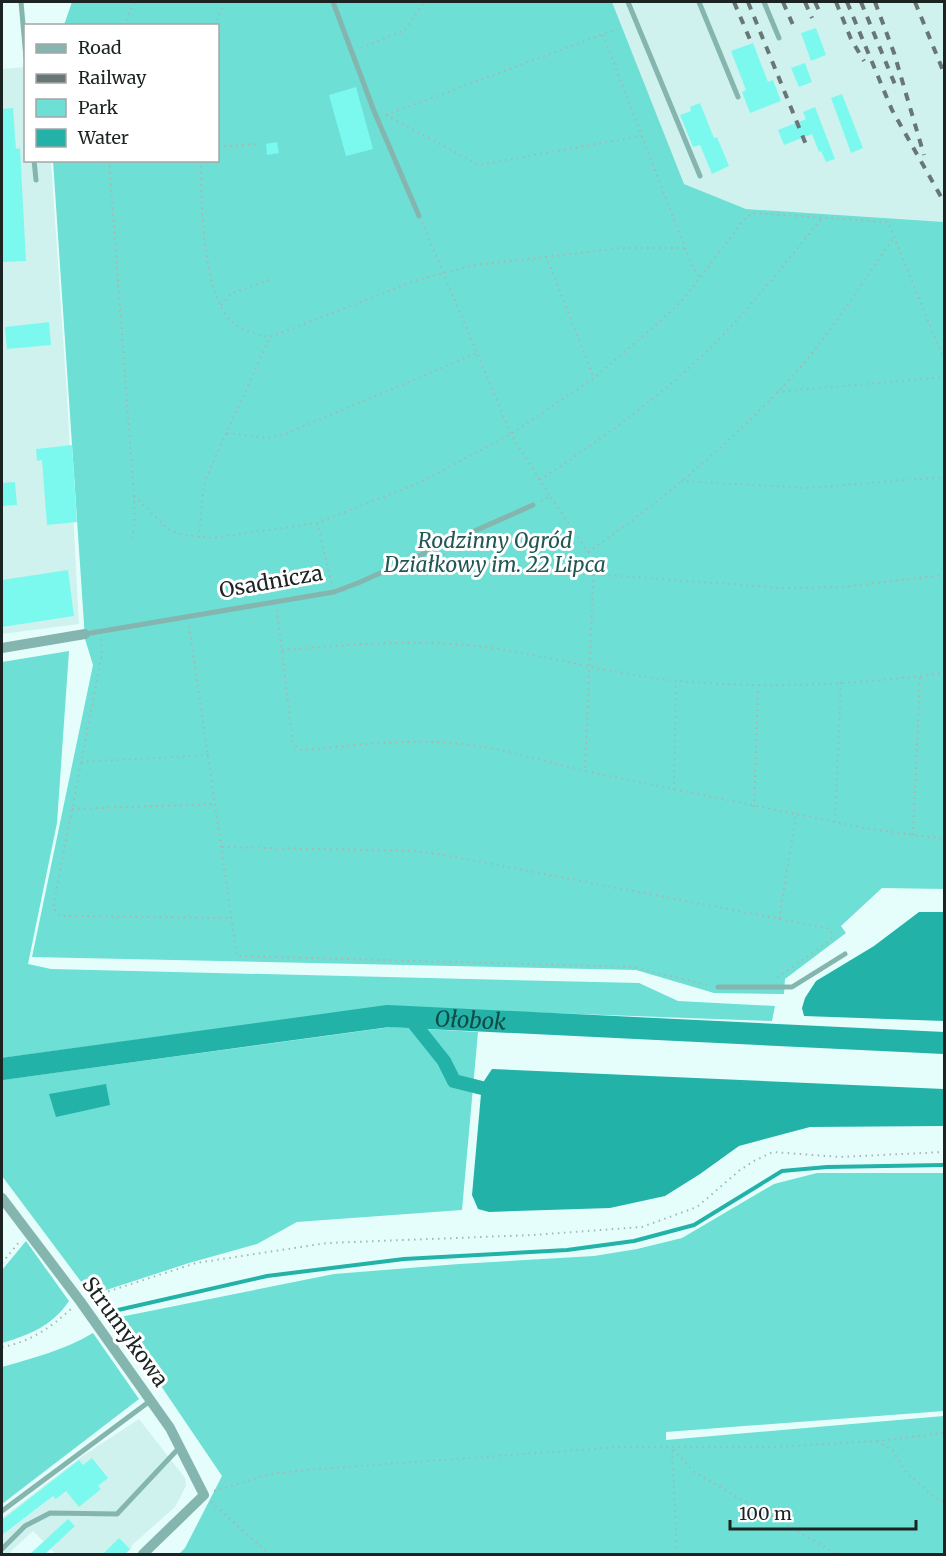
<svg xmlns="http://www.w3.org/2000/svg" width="946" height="1556" font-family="Merriweather,serif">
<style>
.built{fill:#d0f2ee}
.green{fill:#6edfd5}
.water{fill:#23b2a8}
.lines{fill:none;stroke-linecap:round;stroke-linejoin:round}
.stream{stroke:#23b2a8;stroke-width:4}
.canal{stroke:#23b2a8;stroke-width:14}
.river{stroke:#23b2a8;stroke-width:22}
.building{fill:#7cf9ee}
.path{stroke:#a4b7b4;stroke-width:2;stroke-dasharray:1.5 4.5;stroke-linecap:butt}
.service{stroke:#85b5af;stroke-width:5}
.minor{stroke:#85b5af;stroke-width:10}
.rail{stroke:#687775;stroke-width:4;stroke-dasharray:8 8;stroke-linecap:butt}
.labels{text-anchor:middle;stroke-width:6;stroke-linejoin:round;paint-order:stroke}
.park-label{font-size:21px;font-style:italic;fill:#225854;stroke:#fff}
.street-label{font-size:21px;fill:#1b2423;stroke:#fff}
.water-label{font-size:22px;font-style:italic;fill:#104a45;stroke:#fff}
</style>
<rect width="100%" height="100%" fill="#e6fefb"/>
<!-- built -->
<g class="built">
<polygon points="612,2 944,2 944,224 746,209 683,184"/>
<polygon points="25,67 26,160 51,161 67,395 79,624 2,634 2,69"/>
<polygon points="139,1419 185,1478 186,1486 175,1507 131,1546 132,1548 125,1554 56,1554 33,1531 10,1552 12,1554 2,1554 2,1518 81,1457"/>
</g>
<!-- green -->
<g class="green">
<polygon points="72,2 612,2 684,184 746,209 944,222 944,889 882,888 841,926 846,933 785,979 784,994 714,993 636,970 32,957 93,665 85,639 53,161 218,160 218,26 64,25"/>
<polygon points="69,651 57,823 28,964 51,969 639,983 678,1001 775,1006 772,1021 379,1007 2,1058 2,662"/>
<polygon points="391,1027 478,1032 462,1210 297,1222 257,1244 189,1263 91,1295 2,1176 2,1080"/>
<polygon points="817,1173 944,1173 944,1411 666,1432 666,1440 944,1416 944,1554 179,1554 185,1548 222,1476 115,1318 334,1274 459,1264 594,1256 637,1249 682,1238 774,1184"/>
<path d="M26,1241L69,1301C52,1326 29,1335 2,1343V1270Z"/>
<path d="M93,1333L139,1399L2,1504V1367C33,1358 65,1350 93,1333Z"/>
</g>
<!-- water -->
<g class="water">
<polygon points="919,912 944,912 944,1021 804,1016 802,1008 805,998 816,981 874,946"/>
<polygon points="492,1069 944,1089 944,1126 810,1127 739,1146 700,1174 665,1196 610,1208 489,1212 478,1209 472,1195 481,1094 484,1081"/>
<polygon points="106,1084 110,1105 56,1117 49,1094"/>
</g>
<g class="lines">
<!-- stream -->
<polyline class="stream" points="118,1310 267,1276 404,1259 567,1250 634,1241 694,1225 782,1171 827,1167 944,1165"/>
<!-- canal -->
<polyline class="canal" points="408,1016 444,1061 454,1081 482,1088"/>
<!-- river -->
<path class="river" id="s1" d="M2,1069L388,1016L944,1043"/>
</g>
<!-- building -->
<g class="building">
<polygon points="816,28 826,55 811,61 801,33"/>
<polygon points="753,43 768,82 773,80 781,101 750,113 742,92 746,90 731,51"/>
<polygon points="805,63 812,82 799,87 791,68"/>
<polygon points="356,87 373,149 346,156 329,95"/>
<polygon points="842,94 863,148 851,153 831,98"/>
<polygon points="700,103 714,138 717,137 729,166 712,174 700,145 693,147 680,115 691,111 690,107"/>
<polygon points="815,107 835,159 826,162 821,151 819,152 812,134 784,145 778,130 806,119 803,112"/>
<polygon points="13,108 16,149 20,148 26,261 2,262 2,109"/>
<polygon points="277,142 279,153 267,155 266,144"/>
<polygon points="49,322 51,345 7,349 5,327"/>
<polygon points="72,445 77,522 47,525 42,460 37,461 36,449"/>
<polygon points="15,482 17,505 2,506 2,483"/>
<polygon points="68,570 74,616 2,627 2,580"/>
<polygon points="92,1458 108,1478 98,1486 101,1489 79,1507 66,1491 56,1499 53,1496 2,1535 2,1520 79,1460 83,1465"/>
<polygon points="68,1519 75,1526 45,1554 30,1554"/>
<polygon points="119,1538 130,1549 125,1554 103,1554"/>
</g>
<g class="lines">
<!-- path -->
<g class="path">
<polyline points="124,26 134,2"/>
<polyline points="215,26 224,2"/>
<polyline points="603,35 692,266 700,278"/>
<polyline points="361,48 405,30 424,2"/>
<polyline points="386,115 479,165 641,136"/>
<polyline points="386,115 617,29"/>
<polyline points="218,147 257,144"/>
<polyline points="109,160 134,496 135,519 132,540"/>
<path d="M201,160C201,200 202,294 232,322C242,331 257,335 270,337L417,280L475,265L623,248H685"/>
<polyline points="422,222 511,434 550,496"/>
<polyline points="546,256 594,378"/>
<polyline points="221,305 232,293 272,279"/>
<polyline points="777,392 944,377"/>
<polyline points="227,433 266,438 283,435 477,353"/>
<path d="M540,480C606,436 673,388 728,330C761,294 791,256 822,218"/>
<polyline points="681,481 808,488 944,477"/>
<polyline points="134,496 168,529 183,535 212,538 317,523 419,483 511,434 594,378 666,316 686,296 746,217 753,213 888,222 944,360"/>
<polyline points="541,501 550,496 594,561 585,771 864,828 944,839"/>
<polyline points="317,523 332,584"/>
<polyline points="199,538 203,493 206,478 270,337"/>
<path d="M588,552C660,502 729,445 789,380C829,337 860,285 894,237"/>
<polyline points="444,554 450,560 593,574 782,588 842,587 944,575"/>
<path d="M277,610L293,744L301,750C350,746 400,739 449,743C495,746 540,760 585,771"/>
<polyline points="189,626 237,956 633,967 711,986"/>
<polyline points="101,639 102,654 53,908 60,916 232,918"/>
<path d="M282,650C346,645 412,639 476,646C544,654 610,674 678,681C764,689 858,685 944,673"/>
<polyline points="81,762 209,755"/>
<polyline points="674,790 676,682"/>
<polyline points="754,807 758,687"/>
<polyline points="72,809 216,804"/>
<polyline points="835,822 841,682"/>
<polyline points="913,835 920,677"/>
<polyline points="222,847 414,851 445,855 827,928 831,931 832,937 828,942 778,977 777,979"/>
<polyline points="779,919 796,816"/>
<polyline points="2,1263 20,1241"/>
<polyline points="91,1297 196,1263 327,1243 533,1235 642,1227 697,1207 740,1170 754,1161 773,1152 840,1157 944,1152"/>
<path d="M2,1347C30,1342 50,1328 71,1309"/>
<polyline points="877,1441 893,1451 906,1472 933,1496 944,1502"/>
<polyline points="214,1491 271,1474 305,1470 620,1447 773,1447 877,1441 944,1433"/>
<polyline points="211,1502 269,1554"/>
<polyline points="677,1554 672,1448 694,1472 837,1554"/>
</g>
<!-- service -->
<g class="service">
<polyline points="21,2 26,58"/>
<polyline points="333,2 374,111 419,216"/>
<polyline points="628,2 700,176"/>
<polyline points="699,2 738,97"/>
<polyline points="764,2 779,38"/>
<polyline points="34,160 36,180"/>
<polyline points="85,634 334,592 358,583 533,505"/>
<polyline points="718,987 792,987 845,954"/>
<polyline points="2,1511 150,1401"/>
<polyline points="2,1549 25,1526 50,1513 117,1514 179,1448"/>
</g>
<!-- minor -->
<g class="minor">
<polyline points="2,648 85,634"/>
<polyline points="2,1198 80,1301 170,1428 204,1495 143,1554"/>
</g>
<!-- rail -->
<g class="rail">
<polyline points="734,2 751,42"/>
<polyline points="748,2 807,147"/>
<polyline points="783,2 793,25"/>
<polyline points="805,2 812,18"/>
<polyline points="815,2 821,15"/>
<polyline points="836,2 851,39 864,61"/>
<polyline points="847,2 892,110 944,202"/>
<polyline points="861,2 896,87"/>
<polyline points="875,2 894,53 924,155"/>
<polyline points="915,2 944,73"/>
</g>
</g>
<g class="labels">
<!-- park labels -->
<g class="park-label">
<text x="495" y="548">Rodzinny Ogród<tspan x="495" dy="24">Działkowy im. 22 Lipca</tspan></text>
</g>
<!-- street labels -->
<g class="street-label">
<text transform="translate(271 582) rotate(-10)" y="7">Osadnicza</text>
<text transform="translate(125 1332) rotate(54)" y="7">Strumykowa</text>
</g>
<!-- water labels -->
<g class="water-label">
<text dy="8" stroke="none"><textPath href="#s1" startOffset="472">Ołobok</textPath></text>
</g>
</g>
<!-- border -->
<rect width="946" height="1556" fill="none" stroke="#1b2423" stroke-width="6"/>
<!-- legend -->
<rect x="24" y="24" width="195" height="138" fill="#ffffff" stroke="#a4a7a7" stroke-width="1.5"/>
<rect x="36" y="44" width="30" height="9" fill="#85b5af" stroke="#a4a7a7" stroke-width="1.5"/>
<text x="78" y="54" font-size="18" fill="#1b2423">Road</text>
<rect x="36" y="74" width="30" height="9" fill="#687775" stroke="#a4a7a7" stroke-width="1.5"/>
<text x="78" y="84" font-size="18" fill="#1b2423">Railway</text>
<rect x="36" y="99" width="30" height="18" fill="#6edfd5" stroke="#a4a7a7" stroke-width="1.5"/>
<text x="78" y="114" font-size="18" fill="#1b2423">Park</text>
<rect x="36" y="129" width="30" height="18" fill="#23b2a8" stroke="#a4a7a7" stroke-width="1.5"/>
<text x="78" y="144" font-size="18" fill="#1b2423">Water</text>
<!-- scale -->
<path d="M730 1520v9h186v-9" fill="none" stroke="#1b2423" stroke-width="3"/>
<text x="739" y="1520" font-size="18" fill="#1b2423" stroke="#ffffff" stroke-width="4.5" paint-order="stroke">100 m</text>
</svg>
